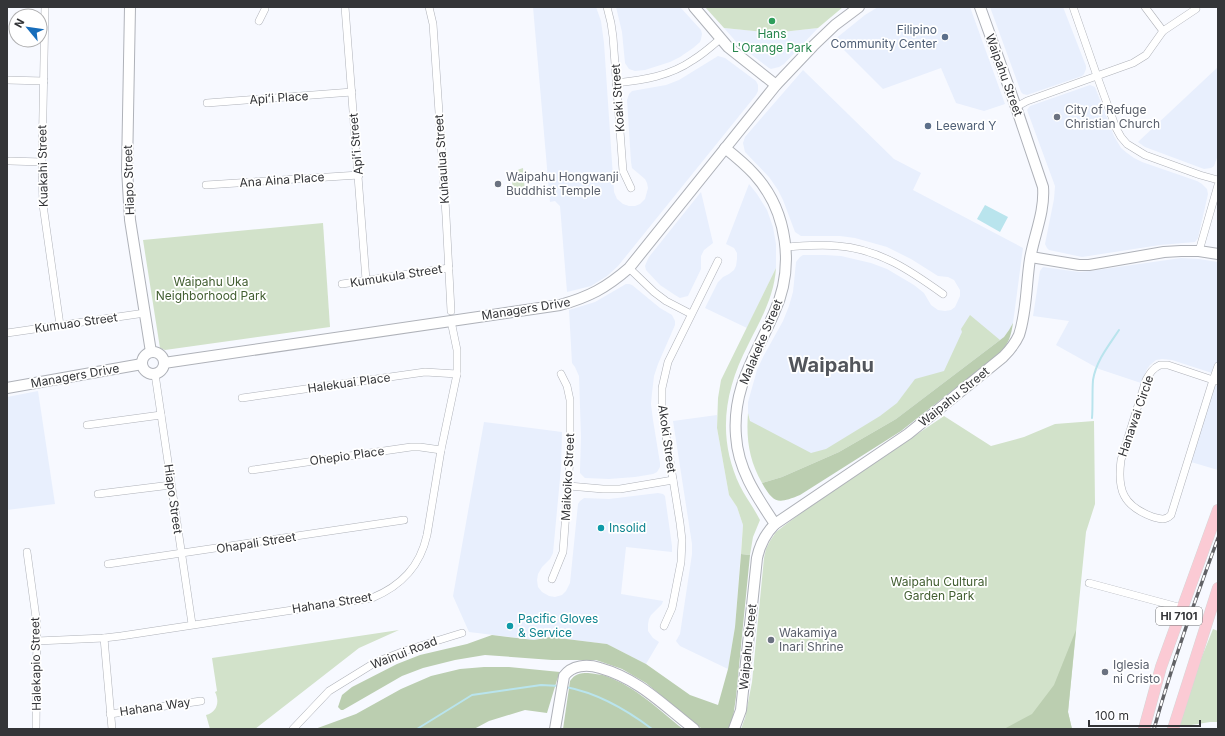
<svg xmlns="http://www.w3.org/2000/svg" width="1225" height="736" font-family="Inter,sans-serif">
<style>
.built{fill:#e8effd}
.green{fill:#d2e2ca}
.forest{fill:#bbceb0}
.water{fill:#b9e4ed}
.lines{fill:none;stroke-linecap:round;stroke-linejoin:round}
.stream{stroke:#b9e4ed;stroke-width:2}
.street-casing{stroke:#afb2b9;stroke-width:8}
.secondary-casing{stroke:#afb2b9;stroke-width:12}
.primary-casing{stroke:#d6d7d7;stroke-width:12}
.street{stroke:#fff;stroke-width:7}
.secondary{stroke:#fff;stroke-width:10}
.primary{stroke:#fbcad4;stroke-width:11}
.rail-casing{stroke:#616266;stroke-width:3.5}
.rail{stroke:#fff;stroke-width:2;stroke-dasharray:6;stroke-linecap:butt}
.leisure-dot{fill:#2e9e5b;stroke:#fff;stroke-width:1.5}
.service-dot{fill:#5c6f8a;stroke:#fff;stroke-width:1.5}
.worship-dot{fill:#6b7280;stroke:#fff;stroke-width:1.5}
.culture-dot{fill:#0f9aa8;stroke:#fff;stroke-width:1.5}
.labels{text-anchor:middle;stroke-width:3.5;stroke-linejoin:round;paint-order:stroke}
.shield{fill:#fff;stroke:#717274;stroke-width:1}
.shield-label{font-size:11px;font-weight:bold;fill:#343538}
.service-label{font-size:12px;fill:#4e5e75;stroke:#fff;text-anchor:end}
.leisure-label{font-size:12px;fill:#27864d;stroke:#fff}
.street-label{font-size:12px;fill:#343538;stroke:#fff}
.worship-label{font-size:12px;fill:#5b616d;stroke:#fff;text-anchor:start}
.park-label{font-size:12px;fill:#425e31;stroke:#fff}
.culture-label{font-size:12px;fill:#0d838f;stroke:#fff;text-anchor:start}
.town-label{font-size:20px;font-weight:bold;fill:#52555b;stroke:#fff}
</style>
<rect width="100%" height="100%" fill="#f7f9ff"/>
<!-- built -->
<g class="built">
<polygon points="533,7 596,7 601,21 604,43 614,192 617,199 623,204 629,206 635,206 640,204 645,199 648,188 647,183 645,179 632,168 631,162 627,100 629,94 632,91 666,85 679,80 718,56 725,58 756,81 758,85 758,91 756,95 618,266 607,276 591,286 567,292 560,206 555,201 550,202"/>
<polygon points="616,7 680,7 701,30 702,34 701,39 700,42 693,48 680,57 670,62 645,70 635,71 629,69 625,63 622,32"/>
<polygon points="878,7 970,7 1005,104 984,111 956,103 941,68 883,89 834,40 865,15"/>
<polygon points="990,7 1063,7 1086,66 1086,69 1084,74 1082,76 1027,95 1023,94 1021,92"/>
<polygon points="724,28 773,33 818,28 784,64 779,67 771,69 769,68 739,45"/>
<polygon points="1218,67 1218,155 1214,166 1211,168 1204,169 1145,147 1138,142"/>
<polygon points="803,70 894,159 921,173 913,190 1023,248 1013,323 1009,330 1004,337 896,419 782,477 756,440 748,413 748,402 757,370 763,357 783,321 789,306 793,292 796,262 800,257 803,255 825,255 841,256 871,263 887,269 914,285 924,293 931,305 938,310 945,311 951,310 955,307 960,296 960,290 954,280 948,277 938,276 911,259 887,247 855,238 840,236 801,236 795,232 783,200 778,190 769,177 745,152 743,143 745,137"/>
<polygon points="1090,85 1095,87 1114,136 1121,148 1127,153 1134,158 1142,162 1197,181 1202,184 1207,189 1208,194 1198,238 1195,242 1160,245 1082,257 1049,250 1047,248 1045,244 1054,199 1055,186 1027,110 1030,106"/>
<polygon points="749,184 757,194 767,210 773,227 776,244 776,268 747,328 705,308 718,282 723,277 729,274 734,270 736,266 737,259 737,253 734,248 726,244"/>
<polygon points="701,192 713,243 704,250 701,256 701,269 688,296 680,298 675,295 660,285 646,270 645,266 647,261 649,257"/>
<polygon points="1181,258 1199,259 1218,262 1218,375 1172,360 1162,359 1156,360 1150,365 1147,369 1141,383 1099,369 1056,345 1069,321 1033,316 1040,271 1043,267 1079,272 1090,271"/>
<polygon points="626,284 629,284 632,285 660,308 672,315 675,321 675,325 658,364 654,376 652,393 651,404 653,420 660,463 660,467 657,472 653,474 635,477 609,479 585,478 580,473 580,469 581,437 579,376 575,367 572,363 569,310 595,302"/>
<polygon points="1217,385 1218,385 1218,470 1191,462 1214,387"/>
<polygon points="38,391 55,504 7,510 7,397"/>
<polygon points="717,415 717,428 729,495 737,507 743,525 735,627 728,669 680,646 676,641 680,634 692,554 692,544 673,421"/>
<polygon points="484,422 562,432 561,468 553,553 550,559 542,567 538,574 537,580 538,587 542,592 549,596 555,597 562,595 566,591 570,583 578,504 580,501 584,498 609,499 658,493 663,494 665,496 672,546 672,552 626,547 621,594 663,601 662,604 651,615 649,619 648,624 648,631 653,638 659,642 646,664 607,644 550,637 534,640 469,632 453,596"/>
</g>
<!-- green -->
<g class="green">
<polygon points="705,7 843,7 818,28 773,33 724,28"/>
<path d="M523,168L525,192L513,193C512,183 510,171 523,168Z"/>
<polygon points="323,223 330,327 165,350 160,348 143,240"/>
<path d="M776,268C774,297 761,319 748,345C724,391 717,438 740,486C746,498 754,508 760,520L753,537L750,555L741,554L743,525L737,507L729,495L717,428L718,398L721,380Z"/>
<path d="M970,315L1000,340L896,419L839,452L782,477L762,483C749,460 746,439 748,413L750,421L811,453L826,449L880,416L897,403L915,379L944,371L962,332L961,329Z"/>
<polygon points="944,416 991,446 1024,437 1055,424 1094,421 1095,504 1086,532 1068,712 1072,729 741,729 745,718 752,682 764,558 766,549 770,541 776,532 785,525 808,508"/>
<polygon points="1213,629 1218,631 1218,722 1210,722 1179,727 1199,664"/>
<path d="M399,630L359,648L255,729H210L206,715C217,712 220,702 215,692L217,691L212,658Z"/>
</g>
<!-- forest -->
<g class="forest">
<path d="M1013,323C1011,336 1009,343 1000,353L901,431L800,495C778,504 774,504 762,483L782,477L839,452L896,419L1004,337L1009,330Z"/>
<polygon points="741,554 750,555 736,697 733,718 728,729 702,729 646,683 622,669 596,660 552,660 485,655 455,660 423,668 402,676 343,710 341,710 338,707 342,695 352,687 397,664 420,655 467,644 492,635 534,640 550,637 607,644 646,664 690,695 718,705 728,669 735,627"/>
<polygon points="1076,630 1068,712 1072,729 1004,729 1032,714 1054,685"/>
<polygon points="484,667 509,667 560,672 557,680 547,713 525,710 489,721 474,729 315,729 356,714 401,689 431,676 460,669"/>
<path d="M588,673C594,674 600,674 606,676C636,687 659,710 683,729H563L570,681C575,674 579,673 588,673Z"/>
</g>
<!-- water -->
<polygon class="water" points="985,205 1008,217 1000,232 977,219"/>
<g class="lines">
<!-- stream -->
<g class="stream">
<path d="M1092,418C1093,406 1092,393 1093,380C1096,361 1109,345 1119,330"/>
<path d="M566,687C597,693 627,710 652,729"/>
<polyline points="417,729 472,695 541,685 560,686"/>
</g>
<!-- street casing -->
<g class="street-casing">
<g id="street">
<polyline points="45,7 42,162 43,205 60,325"/>
<polyline points="345,7 366,280"/>
<polyline points="429,7 433,24 446,216 451,311"/>
<polyline points="607,7 611,23 613,37 623,171 631,188"/>
<polyline points="1073,7 1097,76 1116,128 1121,137 1127,144 1145,155 1200,175 1218,180"/>
<polyline points="1145,7 1163,31"/>
<polyline points="259,21 265,9 265,7"/>
<polyline points="7,80 44,81"/>
<path d="M616,83C644,80 670,76 693,60C703,54 712,46 720,39"/>
<polyline points="207,103 352,92"/>
<polyline points="1016,107 1027,101 1133,63 1146,55 1163,31 1196,9"/>
<polyline points="10,161 42,162"/>
<polyline points="206,185 359,175"/>
<path d="M786,247C803,246 821,244 838,246C879,249 911,271 943,294"/>
<polyline points="1199,251 1218,185"/>
<polyline points="629,268 654,292 666,301 691,314"/>
<polyline points="342,284 449,268"/>
<polyline points="7,333 145,313"/>
<path d="M1160,365H1168L1213,380L1171,515C1165,521 1160,519 1153,517C1123,506 1117,490 1121,460L1146,380C1150,373 1153,368 1160,365Z"/>
<polyline points="155,374 192,624"/>
<polyline points="1216,381 1213,380 1218,366"/>
<polyline points="242,398 425,372 457,374"/>
<polyline points="87,425 161,415"/>
<polyline points="252,470 411,447 420,447 441,450"/>
<polyline points="569,486 603,489 620,489 673,480"/>
<polyline points="98,494 171,485"/>
<polyline points="27,552 37,625 36,729"/>
<polyline points="108,564 404,520"/>
<polyline points="552,579 563,552 570,458 570,400 567,386 561,374"/>
<polyline points="1089,583 1182,608"/>
<polyline points="664,626 672,608 681,562 682,540 680,523 662,411 662,388 668,362 718,261"/>
<polyline points="104,638 112,729"/>
<path d="M37,641L104,638L121,636L372,598C401,586 420,567 427,535L441,450L457,374V350L451,321"/>
<polyline points="110,714 201,701"/>
<polyline points="293,729 329,691 376,662 407,650 462,633"/>
</g>
</g>
<!-- secondary casing -->
<g class="secondary-casing">
<g id="secondary">
<polyline points="130,7 127,169 130,220 151,352"/>
<polyline points="694,7 728,47 776,85"/>
<path d="M725,148C735,156 745,164 754,174C788,211 795,268 774,313C756,356 732,387 736,436C738,470 757,497 775,524"/>
<polyline points="1031,257 1079,265 1089,265 1164,252 1181,251 1199,251 1218,254"/>
<circle cx="153" cy="363" r="11"/>
<path d="M164,363L560,305C589,297 606,288 629,268L776,85L813,46L835,25L859,7"/>
<polyline points="7,388 142,364"/>
<path d="M555,729L564,676C572,665 587,664 600,668C639,679 663,705 694,729"/>
<path d="M734,729L741,710L757,558C760,544 765,534 775,524L908,434L1003,357C1010,350 1015,344 1019,335C1027,311 1026,284 1030,259C1034,235 1045,212 1043,187L1016,107L980,7"/>
</g>
</g>
<!-- primary casing -->
<g class="primary-casing">
<g id="primary">
<polyline points="1144,729 1161,667 1218,510"/>
<polyline points="1173,729 1218,588"/>
</g>
</g>
<!-- street -->
<use href="#street" class="street"/>
<!-- secondary -->
<use href="#secondary" class="secondary"/>
<!-- primary -->
<use href="#primary" class="primary"/>
<!-- rail casing -->
<g class="rail-casing">
<path id="rail" d="M1154,729C1172,664 1195,601 1218,538"/>
</g>
<!-- rail -->
<use href="#rail" class="rail"/>
</g>
<!-- markers -->
<circle class="leisure-dot" cx="772" cy="21" r="4"/>
<g class="service-dot">
<circle cx="945" cy="37" r="4"/>
<circle cx="928" cy="126" r="4"/>
</g>
<g class="worship-dot">
<circle cx="1057" cy="117" r="4"/>
<circle cx="498" cy="184" r="4"/>
<circle cx="771" cy="640" r="4"/>
<circle cx="1105" cy="672" r="4"/>
</g>
<g class="culture-dot">
<circle cx="601" cy="528" r="4"/>
<circle cx="510" cy="626" r="4"/>
</g>
<g class="labels">
<!-- shield labels -->
<rect class="shield" x="1156" y="607" width="46" height="18" rx="3"/>
<g class="shield-label">
<text x="1179" y="620">HI 7101</text>
</g>
<!-- service labels -->
<g class="service-label">
<text x="937" y="34">Filipino<tspan x="937" dy="14">Community Center</tspan></text>
<text x="936" y="130" text-anchor="start">Leeward Y</text>
</g>
<!-- leisure labels -->
<g class="leisure-label">
<text x="772" y="38">Hans<tspan x="772" dy="14">L'Orange Park</tspan></text>
</g>
<!-- street labels -->
<g class="street-label">
<text transform="translate(1004 75) rotate(70)" y="4">Waipahu Street</text>
<text transform="translate(279 98) rotate(-4)" y="4">Apiʻi Place</text>
<text transform="translate(618 98) rotate(-94)" y="4">Koaki Street</text>
<text transform="translate(356 144) rotate(-95)" y="4">Apiʻi Street</text>
<text transform="translate(442 159) rotate(-94)" y="4">Kuhaulua Street</text>
<text transform="translate(43 166) rotate(-91)" y="4">Kuakahi Street</text>
<text transform="translate(129 180) rotate(-92)" y="4">Hiapo Street</text>
<text transform="translate(282 180) rotate(-4)" y="4">Ana Aina Place</text>
<text transform="translate(396 276) rotate(-9)" y="4">Kumukula Street</text>
<text transform="translate(526 309) rotate(-9)" y="4">Managers Drive</text>
<text transform="translate(76 323) rotate(-8)" y="4">Kumuao Street</text>
<text transform="translate(761 342) rotate(-67)" y="4">Malakeke Street</text>
<text transform="translate(75 376) rotate(-10)" y="4">Managers Drive</text>
<text transform="translate(349 383) rotate(-8)" y="4">Halekuai Place</text>
<text transform="translate(954 397) rotate(-39)" y="4">Waipahu Street</text>
<text transform="translate(1136 416) rotate(-71)" y="4">Hanawai Circle</text>
<text transform="translate(667 439) rotate(82)" y="4">Akoki Street</text>
<text transform="translate(347 456) rotate(-8)" y="4">Ohepio Place</text>
<text transform="translate(568 477) rotate(-87)" y="4">Maikoiko Street</text>
<text transform="translate(173 499) rotate(82)" y="4">Hiapo Street</text>
<text transform="translate(256 543) rotate(-9)" y="4">Ohapali Street</text>
<text transform="translate(332 603) rotate(-9)" y="4">Hahana Street</text>
<text transform="translate(748 647) rotate(-84)" y="4">Waipahu Street</text>
<text transform="translate(404 653) rotate(-21)" y="4">Wainui Road</text>
<text transform="translate(36 664) rotate(-91)" y="4">Halekapio Street</text>
<text transform="translate(155 707) rotate(-8)" y="4">Hahana Way</text>
</g>
<!-- worship labels -->
<g class="worship-label">
<text x="1065" y="114">City of Refuge<tspan x="1065" dy="14">Christian Church</tspan></text>
<text x="506" y="181">Waipahu Hongwanji<tspan x="506" dy="14">Buddhist Temple</tspan></text>
<text x="779" y="637">Wakamiya<tspan x="779" dy="14">Inari Shrine</tspan></text>
<text x="1113" y="669">Iglesia<tspan x="1113" dy="14">ni Cristo</tspan></text>
</g>
<!-- park labels -->
<g class="park-label">
<text x="211" y="286">Waipahu Uka<tspan x="211" dy="14">Neighborhood Park</tspan></text>
<text x="939" y="586">Waipahu Cultural<tspan x="939" dy="14">Garden Park</tspan></text>
</g>
<!-- culture labels -->
<g class="culture-label">
<text x="609" y="532">Insolid</text>
<text x="518" y="623">Pacific Gloves<tspan x="518" dy="14">&amp; Service</tspan></text>
</g>
<!-- town labels -->
<g class="town-label">
<text x="831" y="372">Waipahu</text>
</g>
</g>
<!-- border -->
<rect width="1225" height="736" fill="none" stroke="#343538" stroke-width="16"/>
<!-- north arrow -->
<g transform="translate(28 28) rotate(299)"><circle r="19" fill="#ffffff" stroke="#aeaeaf"/>
<path d="M0-3L7 15L0 10L-7 15Z" fill="#176dbb"/>
<text y="-6" font-size="11" font-weight="bold" text-anchor="middle" fill="#343538">N</text>
</g>
<!-- scale -->
<path d="M1089 720v6h111v-6" fill="none" stroke="#343538" stroke-width="2"/>
<text x="1095" y="720" font-size="12" fill="#343538" stroke="#ffffff" stroke-width="3" paint-order="stroke">100 m</text>
</svg>
